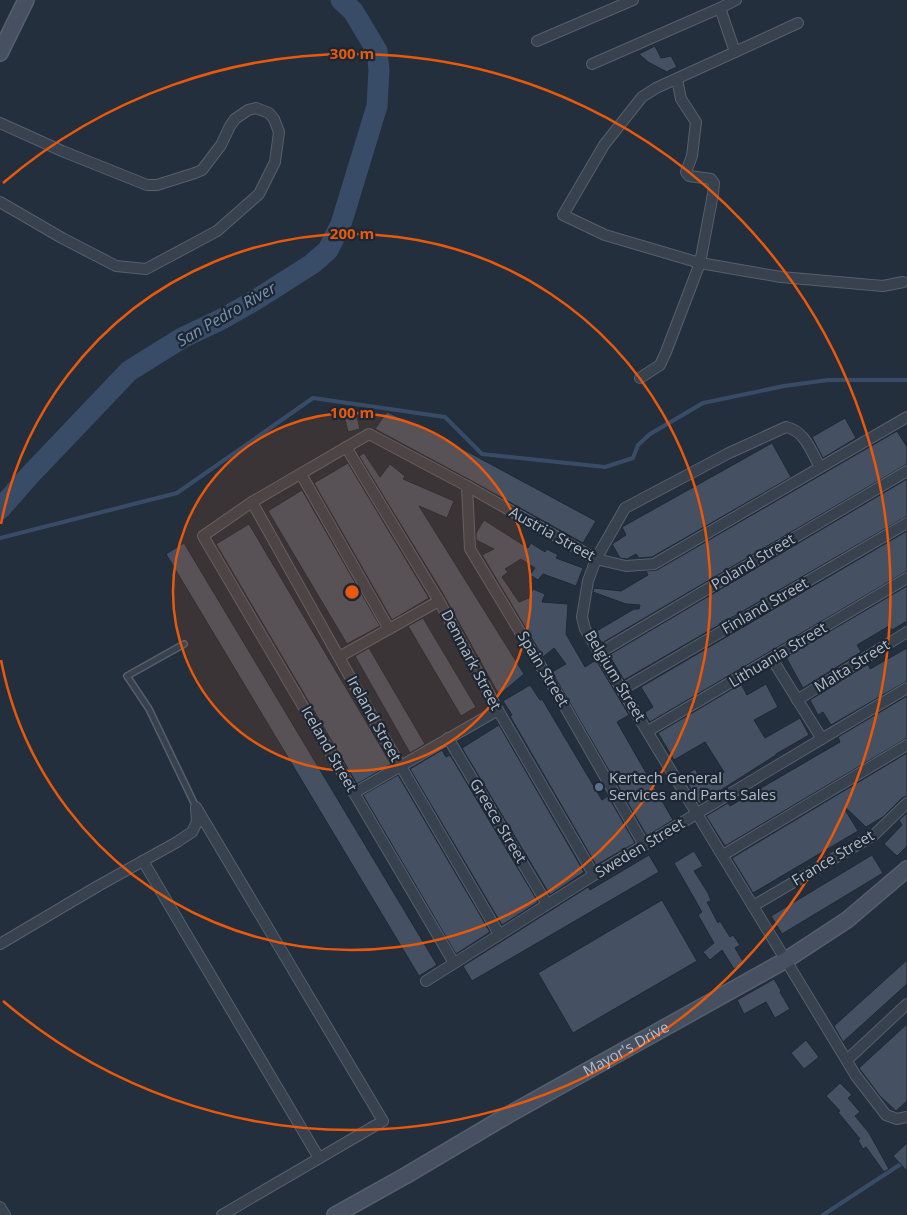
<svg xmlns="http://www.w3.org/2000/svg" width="907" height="1215" font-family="'Open Sans',sans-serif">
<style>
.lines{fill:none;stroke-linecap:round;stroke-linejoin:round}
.stream{stroke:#394c67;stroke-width:4}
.river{stroke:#394c67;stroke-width:21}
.building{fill:#455162;stroke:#1f2835}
.lane-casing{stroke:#565f6c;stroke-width:8}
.street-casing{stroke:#565f6c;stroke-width:12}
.secondary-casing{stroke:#565f6c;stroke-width:18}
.lane{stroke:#38414e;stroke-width:5}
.street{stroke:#38414e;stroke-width:10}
.secondary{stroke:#465061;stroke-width:15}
.ring{fill:none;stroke:#e8590c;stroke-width:2.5}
.service-dot{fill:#5c6f8a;stroke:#1d2633;stroke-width:2}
.labels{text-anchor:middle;stroke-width:4.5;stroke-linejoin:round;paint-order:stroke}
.street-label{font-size:15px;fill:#b4bcc9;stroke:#1d2633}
.poi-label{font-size:15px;fill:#b4bcc9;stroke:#1d2633;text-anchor:start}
.water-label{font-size:16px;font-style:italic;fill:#7c92b1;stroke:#1d2633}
.centre{fill:#e8590c;stroke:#1d2633;stroke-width:2.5}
.ring-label{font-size:15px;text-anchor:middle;font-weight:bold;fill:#e8590c;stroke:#1d2633;stroke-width:4.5;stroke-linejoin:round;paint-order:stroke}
</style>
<rect width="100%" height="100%" fill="#242f3e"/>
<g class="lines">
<!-- stream -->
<g class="stream">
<polyline points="0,538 177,493 313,398 445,417 482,454 605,467 633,458 638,445 650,434 703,403 784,386 828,380 907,380"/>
<polyline points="823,1215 907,1160"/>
</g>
<!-- river -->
<polyline class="river" points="0,509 29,476 129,371 182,338 222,319 257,299 312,264 328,250 341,224 377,106 379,70 377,51 353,11 341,0"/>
</g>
<!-- building -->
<g class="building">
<polygon points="655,46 661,58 671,56 677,67 668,71 669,73 646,61 647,61 639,54"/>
<polygon points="387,412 431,432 596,521 583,543 470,480 375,429"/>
<polygon points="356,413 360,429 348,432 344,416"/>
<polygon points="845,418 856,438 823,458 812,437"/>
<polygon points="897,431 907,447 907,464 602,643 595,632 634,609 639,609 640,605 626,604 593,592 594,588 621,591 648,575 646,571 657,570"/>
<polygon points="772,443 791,477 652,557 639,558 636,554 627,559 620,558 612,544 626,535 622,527"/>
<polygon points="364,453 380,477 390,464 405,476 403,479 454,501 447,518 419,506 524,674 499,695 442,592 359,456"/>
<polygon points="348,463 429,598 392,620 314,483"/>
<polygon points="907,479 907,516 624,680 609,655"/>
<polygon points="302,490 380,626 347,644 268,511"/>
<polygon points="484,520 528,548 531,543 545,552 547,549 558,555 556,558 583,568 576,586 543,574 538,580 530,575 535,568 521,559 505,569 508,572 502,577 519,602 529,598 533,589 545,594 542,602 568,604 566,634 585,667 596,660 629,715 617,722 673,820 647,836 552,672 566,664 554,648 543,657 482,555 494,549 476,540 476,533"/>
<polygon points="249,524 391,764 357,784 216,544"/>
<polygon points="907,531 907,571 650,722 644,713 653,707 641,687"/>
<polygon points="184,543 437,965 419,976 166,554"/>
<polygon points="907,586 907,621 892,630 889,626 857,645 861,652 803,688 786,657"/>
<polygon points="423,618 476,707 461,716 408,626"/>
<polygon points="369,648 425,744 410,753 355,656"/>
<polygon points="907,648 907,681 831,725 823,712 818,715 810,700 868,664 870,669"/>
<polygon points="741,684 747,695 766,684 778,707 754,720 765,738 800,718 809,735 776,754 776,755 699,804 684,776 695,769 704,784 724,772 705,742 674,760 658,733"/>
<polygon points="530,685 540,700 542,699 602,800 608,796 635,843 596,865 510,716 512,715 503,701"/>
<polygon points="907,696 907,738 725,846 706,816 728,803 730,806 840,742 838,737"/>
<polygon points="499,725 584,872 550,895 462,748"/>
<polygon points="442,750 446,757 450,755 538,902 502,925 410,769"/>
<polygon points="907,753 907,796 902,798 883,817 866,827 845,807 844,808 858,831 753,893 732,858"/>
<polygon points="398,775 490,932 456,954 363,795"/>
<polygon points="907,813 907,846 897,856 884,844 902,825 899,820"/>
<polygon points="694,851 703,866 694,871 708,893 711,901 707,902 718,923 720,921 730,937 733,935 740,945 735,948 744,963 734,969 722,950 710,960 703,952 714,943 698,915 702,912 674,863"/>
<polygon points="649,855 659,872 472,981 463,966 588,887 590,890"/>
<polygon points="872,855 883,873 782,934 771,916"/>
<polygon points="662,900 697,961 573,1033 538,973"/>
<polygon points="907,960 907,984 843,1042 834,1026"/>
<polygon points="774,979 781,991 780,992 790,1009 775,1018 766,1002 744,1014 737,1000"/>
<polygon points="907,1024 907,1101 896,1111 880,1096 859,1068"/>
<polygon points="806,1040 819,1057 804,1069 791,1053"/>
<polygon points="840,1083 852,1095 848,1098 860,1112 855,1116 869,1133 889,1169 884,1172 866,1147 863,1149 858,1140 860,1139 838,1112 840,1111 826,1096"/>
<polygon points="907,1143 907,1171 893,1156"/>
</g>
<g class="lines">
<!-- lane casing -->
<g class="lane-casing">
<polyline id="lane" points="184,644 127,676 149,709 196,807"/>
</g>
<!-- street casing -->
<g class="street-casing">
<g id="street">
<polyline points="736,0 720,8 735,52 656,88 642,97 604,145 563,215 605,235 700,263 781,277 883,286 903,282"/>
<polyline points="537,41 633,0"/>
<polyline points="735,52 798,23"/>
<polyline points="592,64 720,8"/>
<polyline points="0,123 62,151 147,185 157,185 195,173 202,170 221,145 230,126 235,119 248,110 256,108 269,113 274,119 279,132 275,162 259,194 217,231 146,269 116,266 62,238 0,202"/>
<polyline points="640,378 660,365 666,352 700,263 713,194 714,183 711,179 689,176 686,172 692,156 696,122 681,99 677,79"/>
<polyline points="346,447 439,601 498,710 594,875"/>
<path d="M820,467C811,451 805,431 786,427L729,453L625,508L596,559L588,581L582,617L585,629L856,1076L886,1115L897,1119L907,1117"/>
<polyline points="301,474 389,629"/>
<polyline points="467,486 470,549 560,698 644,845"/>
<polyline points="252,502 382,734 499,934"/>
<polyline points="599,653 907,471"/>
<polyline points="339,657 439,601"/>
<polyline points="772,659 822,739"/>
<polyline points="623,689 907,523"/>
<polyline points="797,700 907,632"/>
<polyline points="648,731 907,578"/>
<polyline points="448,738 547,904"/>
<polyline points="354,793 498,710"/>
<polyline points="196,807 383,1121 222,1215"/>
<polyline points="723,855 907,745"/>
<polyline points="143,861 319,1158"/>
<polyline points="753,906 874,835 907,803"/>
<polyline points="0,944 98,886 177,842 192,832 197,822 196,809"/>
<polyline points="454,963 203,536 252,502 369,434 467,486 596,559 626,566 654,564 907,417"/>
<polyline points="426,981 594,875 907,688"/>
<polyline points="847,1060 907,1004"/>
<polyline points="0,1207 5,1215"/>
</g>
</g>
<!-- secondary casing -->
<g class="secondary-casing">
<g id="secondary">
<polyline points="0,53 26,0"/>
<path id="s1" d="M335,1215L405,1176L508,1115L786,960L847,920L907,869"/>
</g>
</g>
<!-- lane -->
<use href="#lane" class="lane"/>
<!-- street -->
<use href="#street" class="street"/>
<!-- secondary -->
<use href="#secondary" class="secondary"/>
</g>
<!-- distance rings -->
<circle cx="352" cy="592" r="179" fill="#e8590c" fill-opacity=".12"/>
<g class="ring">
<circle cx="352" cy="592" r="179"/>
<path d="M1 524A358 358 0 1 1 1 660"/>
<path d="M3 183A538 538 0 1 1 3 1001"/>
</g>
<!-- markers -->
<circle class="service-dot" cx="599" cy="787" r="5"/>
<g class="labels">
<!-- street labels -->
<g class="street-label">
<text transform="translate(552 534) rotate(29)" y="5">Austria Street</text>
<text transform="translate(753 562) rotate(-31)" y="5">Poland Street</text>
<text transform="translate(765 606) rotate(-30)" y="5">Finland Street</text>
<text transform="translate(778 655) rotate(-31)" y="5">Lithuania Street</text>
<text transform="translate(471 660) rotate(62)" y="5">Denmark Street</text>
<text transform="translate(852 666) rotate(-32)" y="5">Malta Street</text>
<text transform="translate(543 669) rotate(59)" y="5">Spain Street</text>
<text transform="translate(615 676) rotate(59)" y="5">Belgium Street</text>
<text transform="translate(374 719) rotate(61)" y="5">Ireland Street</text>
<text transform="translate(329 749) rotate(60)" y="5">Iceland Street</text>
<text transform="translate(498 821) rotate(59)" y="5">Greece Street</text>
<text transform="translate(640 848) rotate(-31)" y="5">Sweden Street</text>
<text transform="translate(833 858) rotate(-31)" y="5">France Street</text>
<text dy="5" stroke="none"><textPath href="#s1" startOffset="335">Mayor's Drive</textPath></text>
</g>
<!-- poi labels -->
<g class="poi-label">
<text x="609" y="783">Kertech General<tspan x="609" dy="17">Services and Parts Sales</tspan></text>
</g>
<!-- water labels -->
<g class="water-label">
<text transform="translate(226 314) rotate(-30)" y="6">San Pedro River</text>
</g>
</g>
<circle cx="352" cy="592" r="8" class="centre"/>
<g class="ring-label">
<text x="352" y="59">300 m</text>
<text x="352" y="239">200 m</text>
<text x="352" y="418">100 m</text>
</g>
</svg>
